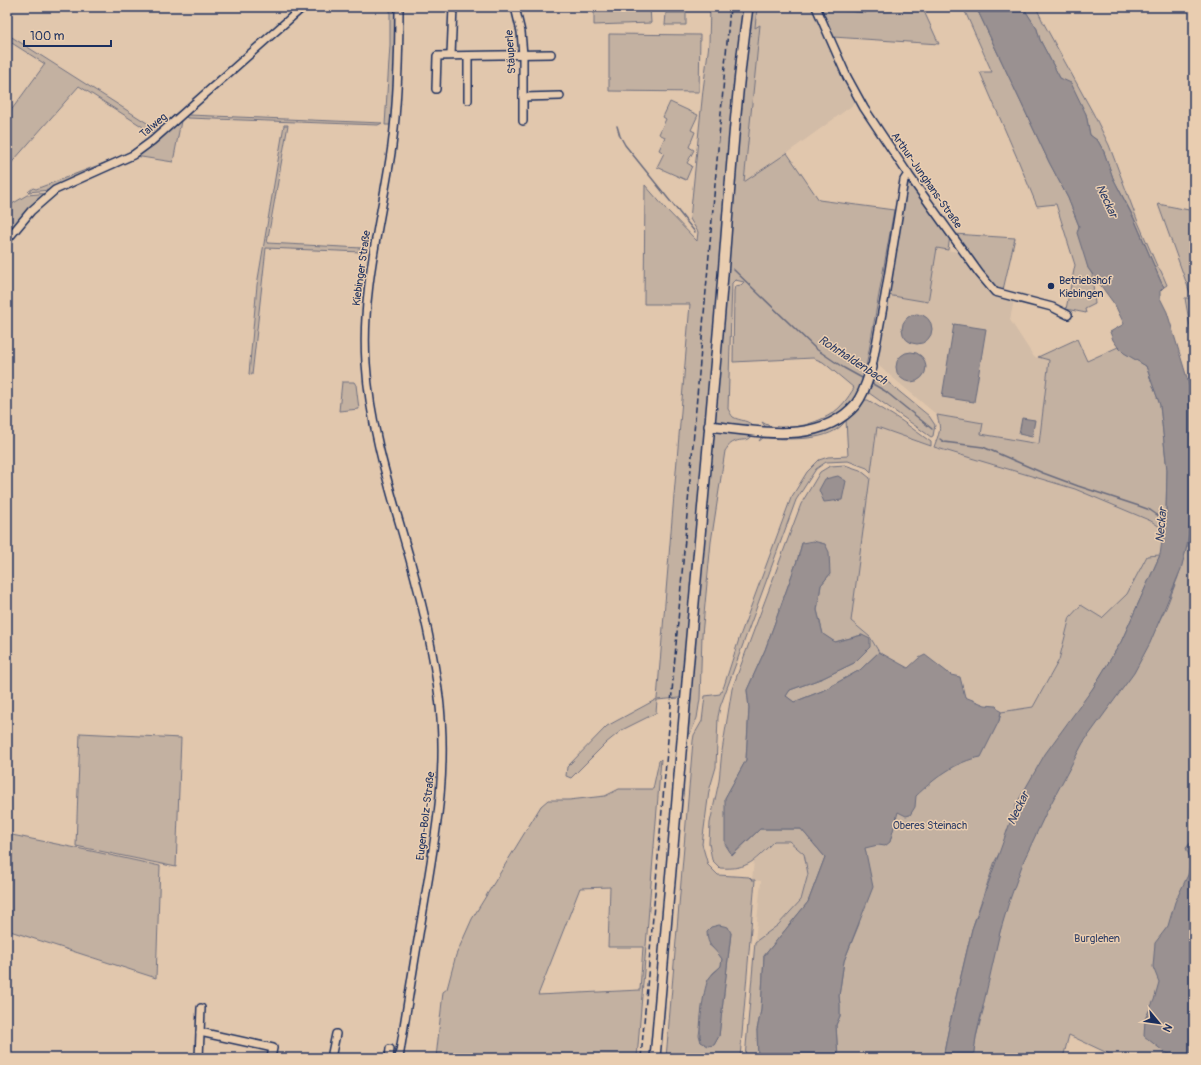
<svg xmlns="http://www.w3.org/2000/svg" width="1201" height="1065" font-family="Pangolin,sans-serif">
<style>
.built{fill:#d2bca7}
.green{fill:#c3b1a1;stroke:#6f7080;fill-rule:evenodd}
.water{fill:#9a9191;stroke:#676a7d}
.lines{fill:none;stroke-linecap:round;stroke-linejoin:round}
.stream{stroke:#676a7d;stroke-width:1.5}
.minor-casing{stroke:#1b2f5e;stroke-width:10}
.major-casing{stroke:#1b2f5e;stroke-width:12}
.minor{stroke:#e9cdb0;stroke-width:7}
.major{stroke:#e9cdb0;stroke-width:9}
.rail{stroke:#1b2f5e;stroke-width:1.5;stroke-dasharray:6 3;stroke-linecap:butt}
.poi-dot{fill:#1b2f5e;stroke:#e9cdb0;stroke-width:1.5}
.labels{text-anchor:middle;stroke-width:3;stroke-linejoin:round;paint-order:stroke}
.street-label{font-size:11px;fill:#1b2f5e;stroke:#e9cdb0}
.poi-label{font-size:11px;fill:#1b2f5e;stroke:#e9cdb0;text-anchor:start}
.park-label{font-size:11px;fill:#344268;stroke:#e9cdb0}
.water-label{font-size:12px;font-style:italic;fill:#2e3e66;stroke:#e9cdb0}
</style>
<rect width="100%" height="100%" fill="#e1c7ad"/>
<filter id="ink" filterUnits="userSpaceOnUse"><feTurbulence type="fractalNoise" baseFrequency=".025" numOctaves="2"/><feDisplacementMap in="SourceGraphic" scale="8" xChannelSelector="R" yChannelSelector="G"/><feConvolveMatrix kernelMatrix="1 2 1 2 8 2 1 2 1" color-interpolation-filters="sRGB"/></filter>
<g filter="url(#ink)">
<!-- built -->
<g class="built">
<polygon points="757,7 813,7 857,102 787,153 744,182 760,26 755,28"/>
<polygon points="937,248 958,252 993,295 1014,299 1010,320 1034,357 1049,359 1039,444 980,434 982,423 937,415 879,366 877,360 887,295"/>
<polygon points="877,427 934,447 1075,489 1151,521 1163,529 1160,555 1147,556 1127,594 1102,618 1081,605 1070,617 1059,660 1033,707 1001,712 996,706 985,705 965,697 960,677 951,675 925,655 919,658 908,668 879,652 870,637 850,621"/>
<polygon points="774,841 789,841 804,854 808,874 801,900 778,925 755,942 761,881 752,880 754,861"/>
</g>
<!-- green -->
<g class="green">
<polygon points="390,7 395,7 395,61 391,125 385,125 390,45"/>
<polygon points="594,7 650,7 651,23 594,25"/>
<path d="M710,7H757L755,28L760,25L744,182L787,153L819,200L894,210L865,373C863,379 862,386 859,391C849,411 826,426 804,429C792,430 779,428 766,428L762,422C779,434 814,425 831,414C841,408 848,398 854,388L823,362L813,358L733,362L734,291L735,286L741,285L744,282L735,280L732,283L728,409C730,412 731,415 733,417C739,421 751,420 752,427C754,445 744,437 734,442C729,444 728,447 725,451L711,542L702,635L700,699L697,718L690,734H688L691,698L690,697L657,700L656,713L622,730L606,743L571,778L566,776L567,767L607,726L657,699L690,304H644L645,185L665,208L697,241L698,232L690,219L703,90L709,44Z"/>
<polygon points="867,7 922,7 939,44 833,37 820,8 866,13"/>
<polygon points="963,7 976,7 1049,162 1068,198 1079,226 1088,268 1092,274 1095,304 1085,309 1086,313 1066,309 1075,265 1056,204 1037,206 1018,160 980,72 992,72"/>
<polygon points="1023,7 1036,7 1043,22 1093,113 1109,145 1138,222 1157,266 1161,271 1167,285 1164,287 1161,282 1134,218 1113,178 1104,152 1098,141 1090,135 1086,114 1060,78 1040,40 1037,29"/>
<polygon points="666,13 686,13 686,25 665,25"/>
<polygon points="7,34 158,130 179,111 180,112 132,154 50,190 28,192 33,188 36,189 117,158 131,151 154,134 79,86 7,168 7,116 45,64 7,40"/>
<polygon points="609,34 700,35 699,92 609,91"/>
<polygon points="670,102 698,115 691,130 695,132 689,147 694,150 687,163 692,166 686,180 657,167 664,153 659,150 665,137 659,134 666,119 663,117"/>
<polygon points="187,113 189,115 382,123 378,125 188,118 186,117 185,115"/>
<polygon points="179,121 181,121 173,162 135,156"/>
<polygon points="284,125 288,125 267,243 362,248 362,252 266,248 252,375 249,374 257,285"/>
<polygon points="910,181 950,236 948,250 937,248 928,302 887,295 905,184"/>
<polygon points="50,193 7,238 7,207 27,195"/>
<polygon points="1158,204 1194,211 1194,304"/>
<polygon points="954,234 1015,238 1003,290 996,288 981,272"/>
<polygon points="1185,298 1189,298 1194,314 1194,350"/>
<path d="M1077,339L1087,361L1118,347L1125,353L1146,366L1160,405L1167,470L1166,512L1163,529L1151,521L1075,489L934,447C939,432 942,432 937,415L983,423L981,434L1039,444L1049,360L1038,357Z"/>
<polygon points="876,375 879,375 929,416 935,425 933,436 931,437 869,393 869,390 870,389"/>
<polygon points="342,382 354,382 356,385 359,409 339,411"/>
<path d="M863,400H868L902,421L931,442V446L877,427L871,472L867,468L848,461L826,462L816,469L796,500L720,707L718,717L716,767L709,791L702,844L708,865L718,875L749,877L752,880H755L740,1058H666L693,741L694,735L702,721L705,696L720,694L724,686L740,636L791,498L807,472L819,460L828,457L848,456L846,420C832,443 787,439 763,438L759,441L763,435C773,435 782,437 791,437C818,437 848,424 863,400ZM731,933L719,1036L714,1045L701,1042L699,1035L708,980L713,973L721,966L722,959L717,951L709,945Z"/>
<path d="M845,465L860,470L870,478L851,621L870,637L879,652L860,670L822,691L794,702L786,696L790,690L823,678L854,663L862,635L835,642L823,635L817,610L821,585L830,574L802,543L798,558L765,650L747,690L749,708L746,760L725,798L733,855L760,829H801L825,857L808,902L764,956L761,1010L757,1030L758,1058H745L755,942L778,925L801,900L808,874L804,854L789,841H774C755,860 749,870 720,868L712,860L709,843L710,823L719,781L722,751L732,689L801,504L820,472L830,466Z"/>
<polygon points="1194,474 1194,1058 1118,1058 1069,1035 1063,1058 973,1058 976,1037 984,1007 980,1006 1017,868 1075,750 1137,662 1166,608 1178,577 1187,546 1192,514"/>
<polygon points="1160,555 1121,642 1093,688 995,861 972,929 949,1027 943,1058 838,1058 836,1025 840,1016 840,1005 839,996 844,961 859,924 861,772 999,721 1001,712 1033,707 1059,660 1070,617 1081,605 1102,618 1127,594 1147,556"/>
<polygon points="80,733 181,738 176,867 76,846"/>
<path d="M661,759L637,1058H436L443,992L447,989L456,955L472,919L541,806L548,800H569L605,796L619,789H653L659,761ZM610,887L608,947H643L640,990L538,995L580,888Z"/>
<polygon points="7,834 96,852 160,866 156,978 7,930"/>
</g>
<!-- water -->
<g class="water">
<polygon points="976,7 1023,7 1037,29 1040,40 1060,78 1071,83 1086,114 1090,135 1098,141 1104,152 1113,178 1134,219 1161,282 1164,287 1160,291 1160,298 1167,312 1191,391 1194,437 1194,474 1192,514 1187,546 1181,569 1150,643 1134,673 1083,743 1046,813 1024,860 1009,902 1000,932 976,1037 973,1058 943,1058 949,1027 972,929 1017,803 1045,754 1093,688 1121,642 1160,555 1166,512 1167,470 1160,405 1146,366 1124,353 1118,347 1113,340 1110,332 1124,324 1115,305 1088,268 1077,233 1079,226 1068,198 1049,162"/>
<circle cx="917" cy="329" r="15"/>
<polygon points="954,324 986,329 974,402 942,397"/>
<circle cx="911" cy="367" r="15"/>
<polygon points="1022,418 1035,420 1032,437 1019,434"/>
<polygon points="838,476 846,481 842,500 824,502 819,490 825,479"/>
<path d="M813,541L825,544L829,552L830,574L821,585L817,610L823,634L835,642L862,635L870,639V647L854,663L823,678L790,690L786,696L794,702L822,691L860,670L879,652L908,668L919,658L925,655L951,675L960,677L965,697L985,705L996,706L1001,712L999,721L981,757C956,761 934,779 916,796L915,807L910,815L906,816L898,812L890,842L885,846L878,845L865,848L873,887L844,961L839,996L840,1005V1016L836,1025L838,1058H758L757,1030L761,1010L764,956L808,902L825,857L801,829H760L732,855L725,844V798L746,760L749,708L747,690L765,650L798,558L802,543Z"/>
<polygon points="1194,839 1194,1058 1177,1058 1163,1051 1144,1036 1145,1019 1154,1000 1159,982 1153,967 1155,943 1168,926 1175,902 1188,875 1191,860 1186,848"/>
<path d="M719,925L728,927L731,933L719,1036L714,1045L708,1046L701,1042C698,1031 703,991 708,980C711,974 717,971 721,966L722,959C714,947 707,947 707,931L711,927Z"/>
</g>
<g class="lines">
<!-- stream -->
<g class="stream">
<polyline points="617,126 620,136 625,145 695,232"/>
<polyline points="733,269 816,349 844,368 864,379"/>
<polyline points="871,383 885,391 932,429"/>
<polyline points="940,439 944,442 983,447 1043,473 1078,486 1139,506 1150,510 1166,521"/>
</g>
<!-- minor casing -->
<g class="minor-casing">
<g id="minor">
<path d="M399,7C399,54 398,100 392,146C382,218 361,289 366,363C370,429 391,493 409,556C422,602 433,650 439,697C448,771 436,833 424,905C415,956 407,1007 399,1058"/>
<polyline points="515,7 521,32 523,55 523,121"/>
<polyline points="816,7 847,77 864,108 908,174 979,273 995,292 1052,307 1068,315"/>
<polyline points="451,55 453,7"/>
<polyline points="468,56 468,100"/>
<polyline points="436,89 437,56 551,54"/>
<polyline points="523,97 560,96"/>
<polyline points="7,240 31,211 55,190 133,155 152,141 303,7"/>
<polyline points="872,367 885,296 904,180 908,174"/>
<polyline points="200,1032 273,1048 271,1058"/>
<polyline points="199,1058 201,1008"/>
<polyline points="331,1058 336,1034"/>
<polyline points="389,1058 390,1049"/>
</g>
</g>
<!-- major casing -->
<g class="major-casing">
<g id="major">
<path d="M709,426C758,431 820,446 856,404C864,394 868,379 872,367"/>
<path d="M655,1058C675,817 696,575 718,334C728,225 733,116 748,7"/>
</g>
</g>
<!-- minor -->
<use href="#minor" class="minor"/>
<!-- major -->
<use href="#major" class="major"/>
<!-- rail -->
<polyline class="rail" points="641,1058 730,7"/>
</g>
</g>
<!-- markers -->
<circle class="poi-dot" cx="1051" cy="286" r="4"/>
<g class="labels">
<!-- street labels -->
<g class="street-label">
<text transform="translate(510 52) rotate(-94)" y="4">Stäuperle</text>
<text transform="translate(153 125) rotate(-40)" y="4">Talweg</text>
<text transform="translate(927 180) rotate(55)" y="4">Arthur-Junghans-Straße</text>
<text transform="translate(361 268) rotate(-82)" y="4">Kiebinger Straße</text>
<text transform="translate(425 816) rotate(-83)" y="4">Eugen-Bolz-Straße</text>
</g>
<!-- poi labels -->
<g class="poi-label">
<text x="1059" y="284">Betriebshof<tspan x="1059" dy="13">Kiebingen</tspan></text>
</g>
<!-- park labels -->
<g class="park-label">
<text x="930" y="829">Oberes Steinach</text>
<text x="1097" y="942">Burglehen</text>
</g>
<!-- water labels -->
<g class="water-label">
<text transform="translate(1107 201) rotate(65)" y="4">Neckar</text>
<text transform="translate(853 360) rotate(33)" y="4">Rohrhaldenbach</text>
<text transform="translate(1161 525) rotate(-85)" y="4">Neckar</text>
<text transform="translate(1018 808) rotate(-64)" y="4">Neckar</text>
</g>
</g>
<!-- margin -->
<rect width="1201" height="1065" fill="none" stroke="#e9cdb0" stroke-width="24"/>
<rect x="12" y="12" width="1177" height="1041" fill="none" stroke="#1b2f5e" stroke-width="1.5" filter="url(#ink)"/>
<!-- north arrow -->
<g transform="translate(1159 1023) rotate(119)" stroke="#e9cdb0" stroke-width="3" paint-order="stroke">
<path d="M0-3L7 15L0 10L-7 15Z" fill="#1b2f5e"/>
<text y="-6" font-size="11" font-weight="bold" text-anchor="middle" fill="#1b2f5e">N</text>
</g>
<!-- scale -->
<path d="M24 40v6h87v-6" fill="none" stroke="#1b2f5e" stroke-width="2"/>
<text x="30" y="40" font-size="12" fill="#1b2f5e" stroke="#e9cdb0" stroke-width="3" paint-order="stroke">100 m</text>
</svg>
